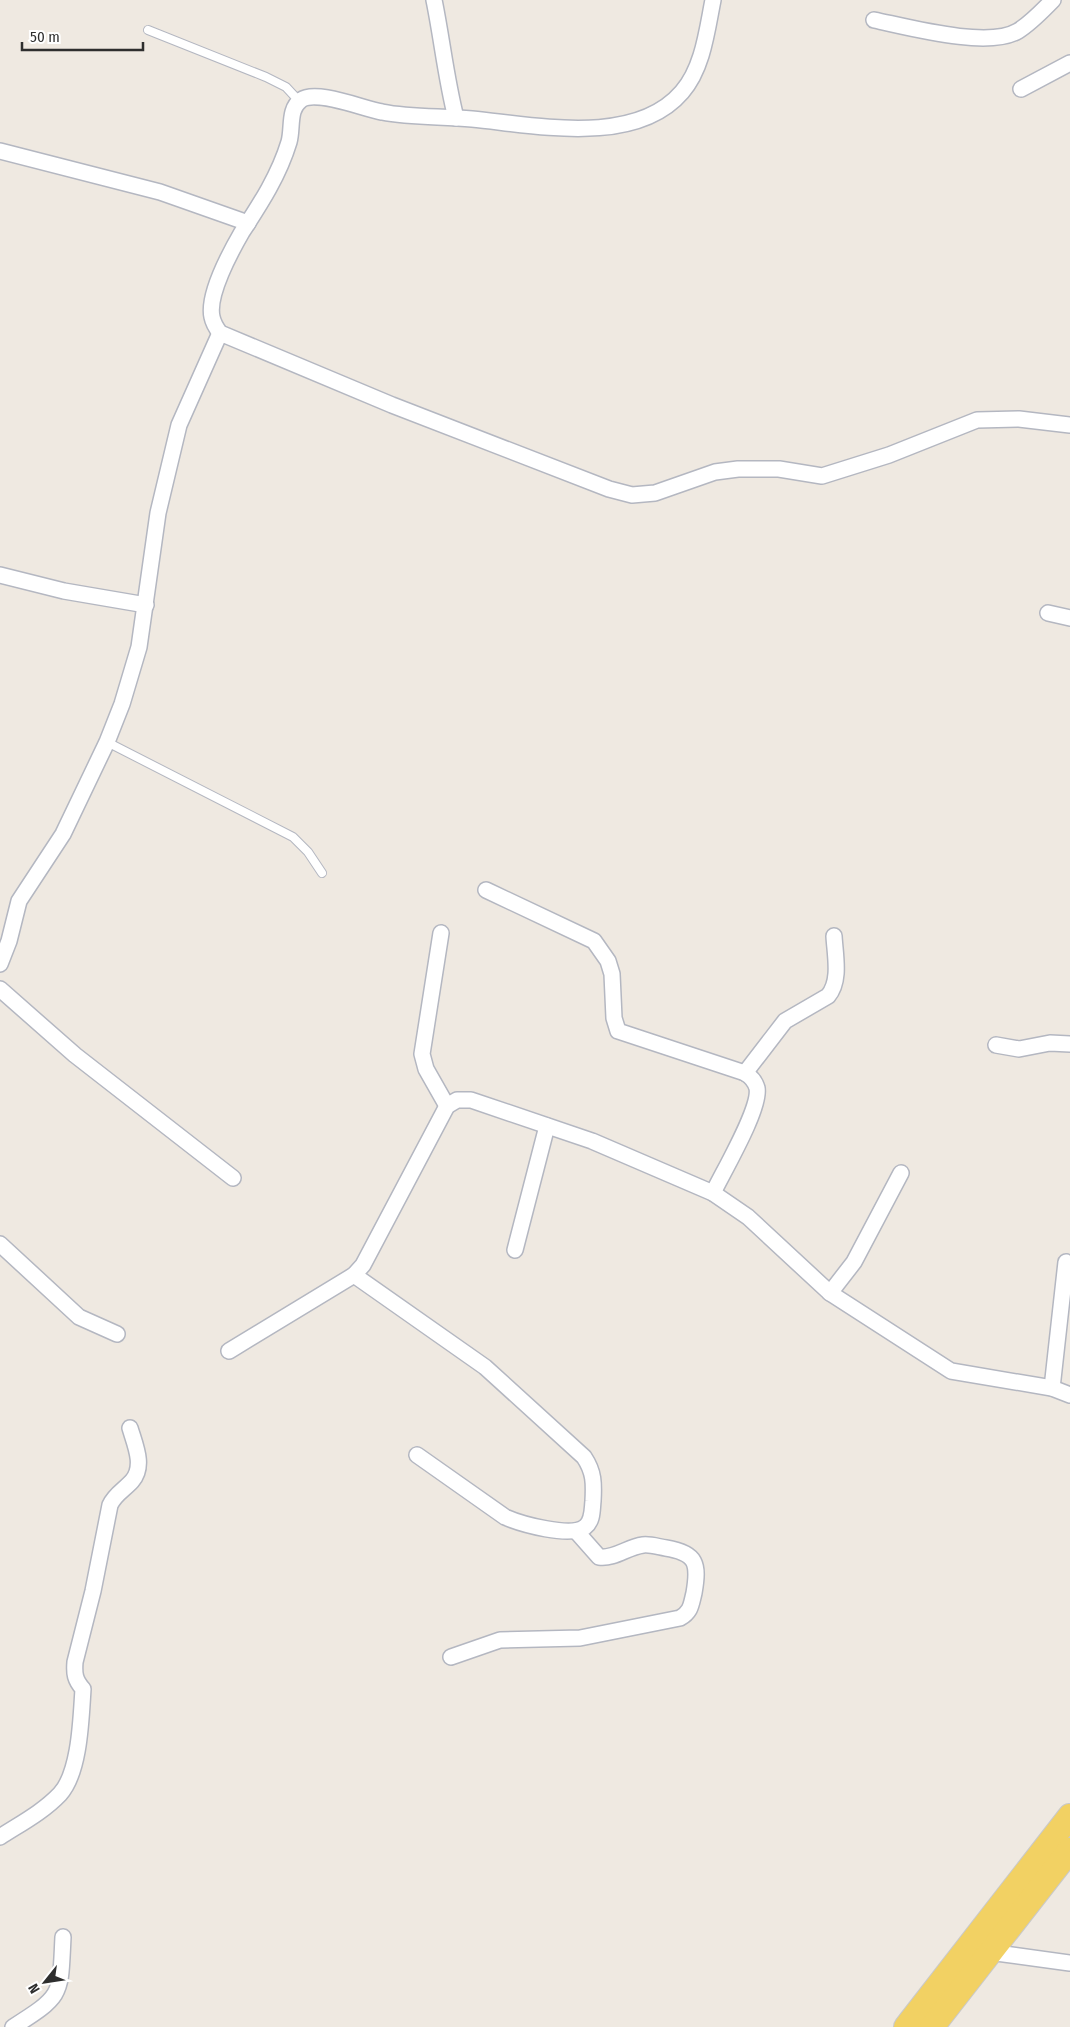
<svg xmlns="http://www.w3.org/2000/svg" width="1070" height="2027" font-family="'Fira Sans Condensed',sans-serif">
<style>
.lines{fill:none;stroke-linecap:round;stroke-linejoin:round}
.lane-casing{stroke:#b4b7c1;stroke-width:10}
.street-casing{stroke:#b4b7c1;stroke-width:18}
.primary-casing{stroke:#c9c9c9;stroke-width:26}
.lane{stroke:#fff;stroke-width:8}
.street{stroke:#fff;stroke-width:15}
.primary{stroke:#f2d163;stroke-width:24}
</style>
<rect width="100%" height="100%" fill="#efe9e1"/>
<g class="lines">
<!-- lane casing -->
<g class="lane-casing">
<g id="lane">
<polyline points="148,30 266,77 286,87 299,101"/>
<polyline points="107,742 293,837 308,852 322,873"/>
</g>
</g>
<!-- street casing -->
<g class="street-casing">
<g id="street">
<path d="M434,0C442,39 446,79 456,118"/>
<path d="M713,0C707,30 703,68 682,92C635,147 535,125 472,119C442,116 412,118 382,112C364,109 316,89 301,100C288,109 293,128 289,142C279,175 261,203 242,232C231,251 207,295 212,317C213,322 217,329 220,333L392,405L609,489L632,495L655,493L715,472L738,469H779L822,476L889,455L977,420L1019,419L1070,425"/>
<path d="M874,20C908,27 988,49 1018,31C1031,23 1042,11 1053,0"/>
<polyline points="1021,89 1070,63"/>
<polyline points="0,151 160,192 248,223"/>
<polyline points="0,575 64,591 146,605"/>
<polyline points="1048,613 1070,618"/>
<path d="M486,890L594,941L608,961L612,974L614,1018L618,1031L745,1073C750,1076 755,1081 757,1088C761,1108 723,1172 713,1193"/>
<polyline points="441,933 422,1054 426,1069 447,1106"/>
<polyline points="0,964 9,941 19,901 63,834 107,742 122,704 139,647 158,513 179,425 220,333"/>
<polyline points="0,989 75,1055 233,1178"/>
<polyline points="996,1045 1019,1049 1050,1043 1070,1044"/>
<path d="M745,1073L785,1021L828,996C841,981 835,955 834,936"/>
<polyline points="0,1244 79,1317 117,1334"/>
<polyline points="515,1250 547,1126"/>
<path d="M354,1275L485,1367L584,1457C594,1472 594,1483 593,1501C592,1510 593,1521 585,1527C571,1538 521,1524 505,1517L417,1455"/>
<polyline points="830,1293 854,1262 901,1173"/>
<polyline points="229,1351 354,1275 363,1265 447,1106 457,1100 471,1100 592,1141 713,1193 748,1217 830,1293 951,1371 1052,1388 1070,1395"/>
<polyline points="1052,1388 1066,1262"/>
<path d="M451,1657L500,1640L580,1638L680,1618C691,1612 691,1605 694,1593C699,1564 697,1553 666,1548C659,1547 650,1544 643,1545C627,1547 615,1559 599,1557L576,1531"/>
<path d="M0,1837C20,1824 43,1812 60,1794C80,1772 81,1718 83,1689C75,1680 74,1674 75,1662L93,1591L110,1505C115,1494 124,1490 132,1481C145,1466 135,1445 130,1428"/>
<polyline points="989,1952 1070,1963"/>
<path d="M13,2027C64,1995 60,1995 63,1937"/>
</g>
</g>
<!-- primary casing -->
<g class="primary-casing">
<g id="primary">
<polyline points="906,2027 1070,1816"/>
<polyline points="932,2027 1070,1850"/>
</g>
</g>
<!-- lane -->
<use href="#lane" class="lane"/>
<!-- street -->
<use href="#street" class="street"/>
<!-- primary -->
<use href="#primary" class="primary"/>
</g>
<!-- north arrow -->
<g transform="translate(45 1982) rotate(240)" stroke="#ffffff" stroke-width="4" paint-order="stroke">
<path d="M0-4L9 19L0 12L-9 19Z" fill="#2e2e2e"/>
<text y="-8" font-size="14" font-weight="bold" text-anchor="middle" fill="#2e2e2e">N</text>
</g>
<!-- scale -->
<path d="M22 42v8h121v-8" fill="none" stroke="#2e2e2e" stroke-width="2.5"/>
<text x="30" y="42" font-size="15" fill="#2e2e2e" stroke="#ffffff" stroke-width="4" paint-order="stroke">50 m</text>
</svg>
